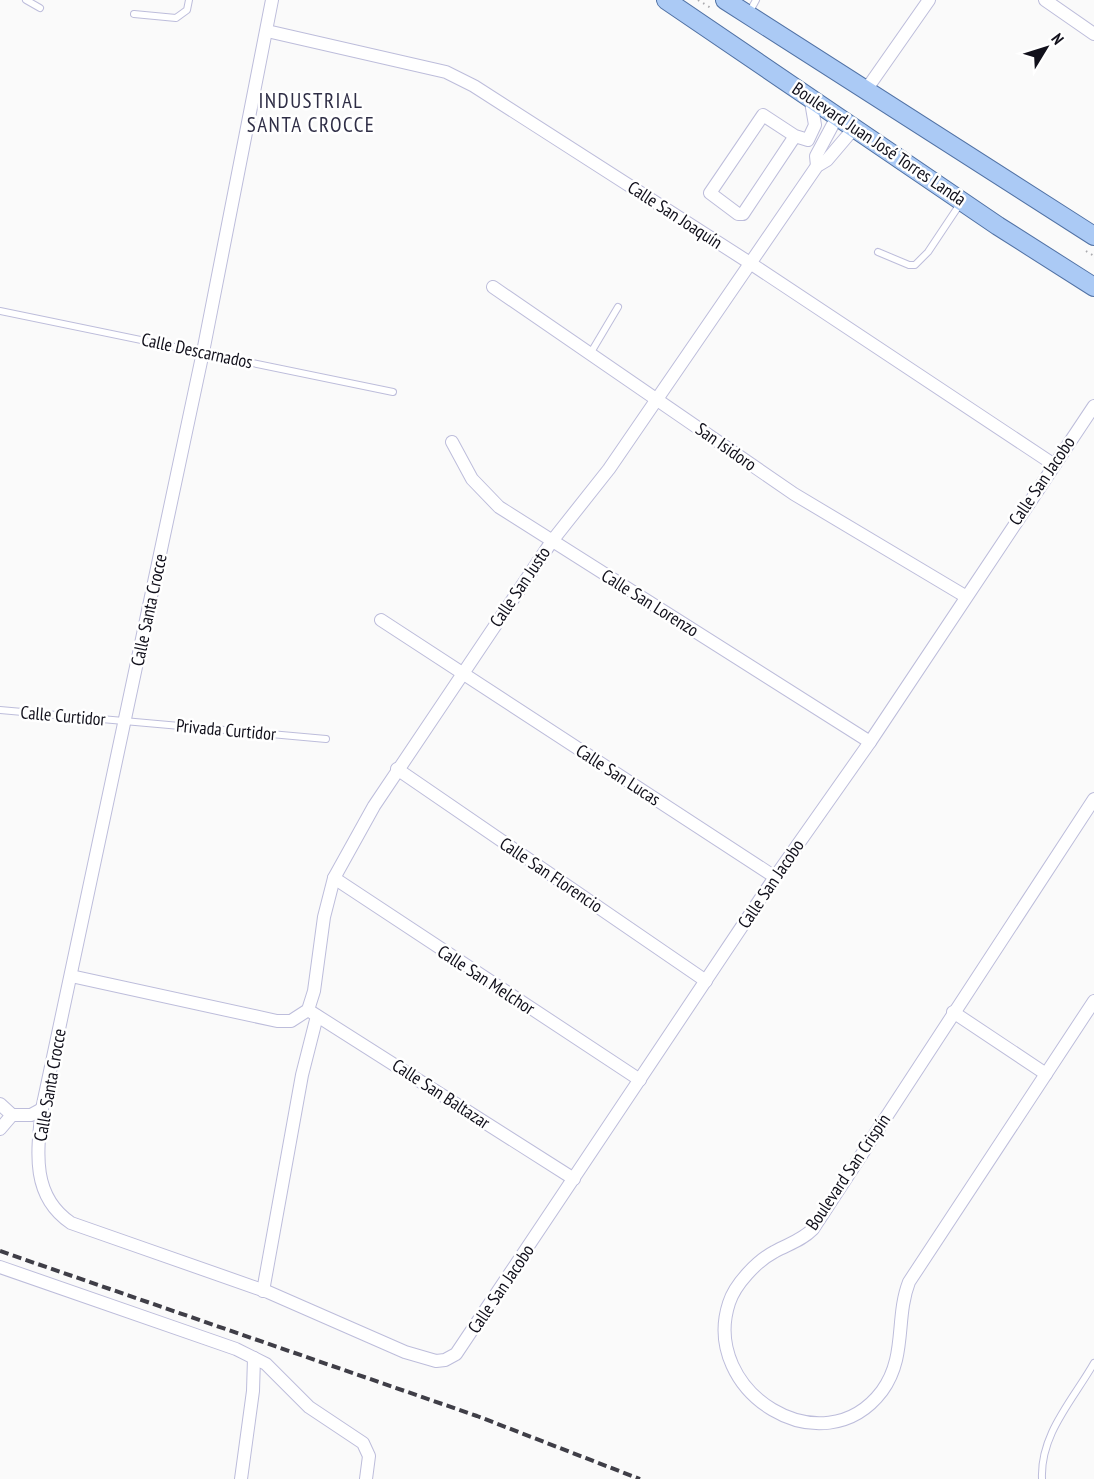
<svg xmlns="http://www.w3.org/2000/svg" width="1094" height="1479" font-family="'PT Sans Narrow',sans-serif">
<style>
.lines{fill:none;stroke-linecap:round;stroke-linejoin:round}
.service-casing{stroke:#bdbddb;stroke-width:8}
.minor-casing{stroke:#bdbddb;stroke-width:14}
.primary-casing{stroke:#5172a5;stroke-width:20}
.path{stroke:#aaaaae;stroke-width:2;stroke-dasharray:1.5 4.5;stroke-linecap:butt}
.service{stroke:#fff;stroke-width:6}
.minor{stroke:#fff;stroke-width:12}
.primary{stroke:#abcaf5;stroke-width:18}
.rail{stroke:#3f3e47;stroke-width:4;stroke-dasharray:9 4.5;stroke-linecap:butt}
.labels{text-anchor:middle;stroke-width:5;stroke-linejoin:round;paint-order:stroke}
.street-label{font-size:18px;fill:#11101b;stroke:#fff}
.quarter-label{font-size:21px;letter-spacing:1.5px;fill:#2f2e46;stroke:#fff}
</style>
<rect width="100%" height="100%" fill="#fafafa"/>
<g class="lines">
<!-- service casing -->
<g class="service-casing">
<g id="service">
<polyline points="26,0 40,8"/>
<polyline points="750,11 756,0"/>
<polyline points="134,14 176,18 187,10 189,0"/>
<polyline points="878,252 909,265 915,265 928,252 960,204"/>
<polyline points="0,311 393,392"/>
<polyline points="590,354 618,307"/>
<polyline points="0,710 326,739"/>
<path d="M1042,1479C1040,1434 1073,1400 1094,1363"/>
</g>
</g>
<!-- minor casing -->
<g class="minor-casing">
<g id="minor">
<path d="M272,0L203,352L42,1109C37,1152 31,1196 71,1223L268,1292L405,1352L436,1361L445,1360L456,1354L775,877L870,742L1094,406"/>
<polyline points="1045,0 1094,34"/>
<polyline points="267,31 446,72 474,86 750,263 1053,464"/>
<polyline points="866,90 929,0"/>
<polyline points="795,136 743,214 738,214 710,193 763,115 795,136 808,140 815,125 810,96"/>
<polyline points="817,166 816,156 838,115"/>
<polyline points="493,287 794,494 965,596"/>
<polyline points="452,442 472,479 499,507 870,742"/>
<polyline points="381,620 775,877"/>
<polyline points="397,769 706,981"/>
<path d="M1094,799L813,1229C801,1241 788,1244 774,1252C757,1261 735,1284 729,1303C700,1392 823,1469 882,1391C907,1357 895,1318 909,1282L1094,1001"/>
<polyline points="334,878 640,1080"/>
<polyline points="71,976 277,1021 291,1021 308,1010 314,991 324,917 334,878 374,806 552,541 609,469 817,166 827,160 855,127"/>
<polyline points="308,1010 574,1179"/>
<polyline points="953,1012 1046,1074"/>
<polyline points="0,1104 12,1115 31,1115 42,1109"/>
<polyline points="0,1129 12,1115"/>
<polyline points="0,1267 236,1349 266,1364 309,1407 363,1443 369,1456 366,1479"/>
<polyline points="263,1291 302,1075 317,1016"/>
<polyline points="241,1479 253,1391 254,1358"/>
</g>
</g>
<!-- primary casing -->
<g class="primary-casing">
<g id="primary">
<polyline points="666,0 998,226 1094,287"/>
<polyline points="725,0 1094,236"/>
</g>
</g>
<!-- path -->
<g class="path">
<polyline points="698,0 711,8"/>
<polyline points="1086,251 1094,256"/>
</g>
<!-- service -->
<use href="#service" class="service"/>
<!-- minor -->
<use href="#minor" class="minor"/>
<!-- primary -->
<use href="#primary" class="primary"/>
<!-- rail -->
<polyline class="rail" points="0,1251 477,1416 640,1479"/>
</g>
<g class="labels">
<!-- street labels -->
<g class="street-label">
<text transform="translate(879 144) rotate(34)" y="6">Boulevard Juan José Torres Landa</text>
<text transform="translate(675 215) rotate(33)" y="6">Calle San Joaquín</text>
<text transform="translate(197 351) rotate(12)" y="6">Calle Descarnados</text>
<text transform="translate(726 447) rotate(35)" y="6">San Isidoro</text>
<text transform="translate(1042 481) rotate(-56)" y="6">Calle San Jacobo</text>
<text transform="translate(520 587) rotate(-56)" y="6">Calle San Justo</text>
<text transform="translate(650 603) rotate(32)" y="6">Calle San Lorenzo</text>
<text transform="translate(149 610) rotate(-78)" y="6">Calle Santa Crocce</text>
<text transform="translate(63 716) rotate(5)" y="6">Calle Curtidor</text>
<text transform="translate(226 730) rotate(5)" y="6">Privada Curtidor</text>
<text transform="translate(618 775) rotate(33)" y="6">Calle San Lucas</text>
<text transform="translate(551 875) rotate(34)" y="6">Calle San Florencio</text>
<text transform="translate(771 884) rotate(-56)" y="6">Calle San Jacobo</text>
<text transform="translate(486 980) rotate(33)" y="6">Calle San Melchor</text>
<text transform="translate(50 1085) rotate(-80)" y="6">Calle Santa Crocce</text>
<text transform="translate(441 1094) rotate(33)" y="6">Calle San Baltazar</text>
<text transform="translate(848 1172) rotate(-56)" y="6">Boulevard San Crispín</text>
<text transform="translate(501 1289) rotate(-56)" y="6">Calle San Jacobo</text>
</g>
<!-- quarter labels -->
<g class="quarter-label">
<text x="311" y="108">INDUSTRIAL<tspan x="311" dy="24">SANTA CROCCE</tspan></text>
</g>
</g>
<!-- north arrow -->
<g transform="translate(1046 48) rotate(52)" stroke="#ffffff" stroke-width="4.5" paint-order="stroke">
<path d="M0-4.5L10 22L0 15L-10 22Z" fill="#11101b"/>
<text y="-9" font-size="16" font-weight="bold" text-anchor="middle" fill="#11101b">N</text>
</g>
</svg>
